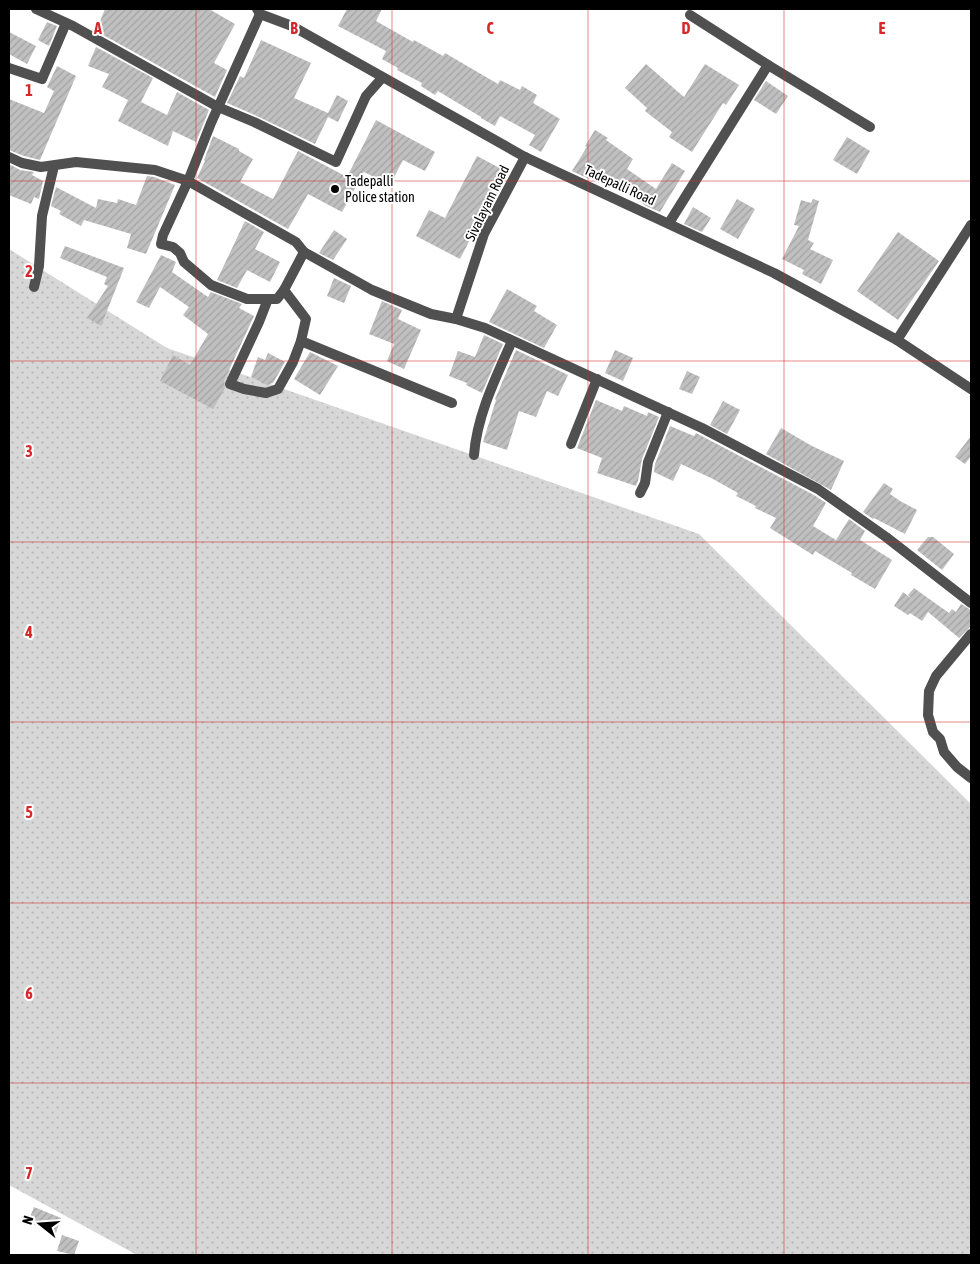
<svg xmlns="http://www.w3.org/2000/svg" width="980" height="1264" font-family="'Asap Condensed',sans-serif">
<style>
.grass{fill:url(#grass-dots)}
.building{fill:url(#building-hatch)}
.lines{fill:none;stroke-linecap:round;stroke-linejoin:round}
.minor{stroke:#505050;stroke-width:10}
.tertiary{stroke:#505050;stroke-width:10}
.grid{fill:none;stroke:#d62828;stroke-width:1;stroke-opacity:0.55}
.poi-dot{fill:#000;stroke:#fff;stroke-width:2}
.labels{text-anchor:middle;stroke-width:4;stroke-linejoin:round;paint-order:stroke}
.poi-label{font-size:14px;fill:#000;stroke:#fff;text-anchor:start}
.street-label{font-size:14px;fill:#000;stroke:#fff}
.grid-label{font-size:16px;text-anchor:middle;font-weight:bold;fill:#d62828;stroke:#fff;stroke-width:4;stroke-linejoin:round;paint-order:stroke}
</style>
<defs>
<pattern id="grass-dots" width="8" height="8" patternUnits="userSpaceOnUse" patternTransform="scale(1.25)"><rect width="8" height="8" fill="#d7d7d7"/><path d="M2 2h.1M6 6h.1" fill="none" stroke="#b7b7b7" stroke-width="1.8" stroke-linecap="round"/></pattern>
<pattern id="building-hatch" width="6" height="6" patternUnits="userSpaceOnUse" patternTransform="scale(1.25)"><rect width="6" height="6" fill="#c0c0c0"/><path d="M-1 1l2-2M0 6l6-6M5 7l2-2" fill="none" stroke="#a3a3a3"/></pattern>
</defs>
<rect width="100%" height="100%" fill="#fff"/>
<!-- grass -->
<polygon class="grass" points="9,249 167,348 699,534 971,804 971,1255 137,1255 9,1185"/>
<!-- building -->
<g class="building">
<polygon points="105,9 209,9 235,24 214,63 227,70 215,97 96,31"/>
<polygon points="347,9 382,9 376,21 413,42 414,40 443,56 445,53 498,84 500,80 520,90 522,86 537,95 533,103 560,119 541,152 529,145 535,135 500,116 495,126 481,118 481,117 438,91 435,95 421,86 422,83 397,70 398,68 382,59 386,51 338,26"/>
<polygon points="47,22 57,26 49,46 38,40"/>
<polygon points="9,32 36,46 27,64 9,54"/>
<polygon points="261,40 311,63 294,98 328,113 337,95 348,101 338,122 328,117 315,144 257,116 227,103 240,76 244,78"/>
<polygon points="96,47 153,78 141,102 167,115 177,92 209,110 196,142 173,131 168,146 118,121 128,100 102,87 109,74 88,66"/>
<polygon points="646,64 684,97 705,64 739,85 726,105 723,103 692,152 669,137 672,132 645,111 647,108 625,88"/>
<polygon points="57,66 76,76 40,160 24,156 9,150 9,99 44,113 54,91 47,87"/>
<polygon points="766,81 788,96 776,114 754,100"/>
<polygon points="376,120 435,152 425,171 403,160 390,185 364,172 342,212 308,194 288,229 197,178 205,161 204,160 213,136 239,149 239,151 253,159 240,182 273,199 298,151 347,177"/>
<polygon points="595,130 608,138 606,140 633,159 627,169 656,189 672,163 685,171 660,212 646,206 616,184 613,188 601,179 599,183 591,177 589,179 572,171 587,147 585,146"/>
<polygon points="847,137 870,151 857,174 833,160"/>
<polygon points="477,156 509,173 480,227 477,226 460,259 416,236 429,210 445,218"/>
<polygon points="9,164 20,170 34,172 32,175 43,181 39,199 34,197 31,204 9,195"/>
<polygon points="147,176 154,177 175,185 146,254 127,248 131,234 84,220 81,226 59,214 61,211 51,206 56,187 96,208 98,199 117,203 118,199 136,205"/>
<polygon points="737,199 755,209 738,239 720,229"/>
<polygon points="813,199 819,201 808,240 814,243 810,249 833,260 821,284 802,274 804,270 782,259 799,226 794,225 801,200 811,203"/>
<polygon points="693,207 711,218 702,232 684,224"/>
<polygon points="245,221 264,232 255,249 280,262 270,282 247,270 237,288 217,280"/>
<polygon points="334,230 347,239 333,260 319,253"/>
<polygon points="898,232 939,261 898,320 857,291"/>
<polygon points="65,246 124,268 101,326 87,318 108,286 104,284 107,277 60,258"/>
<polygon points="161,255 176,262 172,272 208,297 211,292 242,304 239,308 254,316 224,381 225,388 213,409 160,381 173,355 190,365 208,334 183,315 189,307 160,287 149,308 136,302"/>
<polygon points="334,278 351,286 344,303 327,296"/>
<polygon points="507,289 537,306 534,311 557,325 544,348 489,322"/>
<polygon points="382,301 402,310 398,319 421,330 404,369 387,361 394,344 369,334"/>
<polygon points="484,335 503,344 482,393 466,385 467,383 449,376 458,351 475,357"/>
<polygon points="516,350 568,375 558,396 547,391 536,417 519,411 507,450 483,442 496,400 495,399"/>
<polygon points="615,350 633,358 623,381 605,373"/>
<polygon points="310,352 338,366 320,395 294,379"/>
<polygon points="268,353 285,362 273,383 267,385 251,377 258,357 265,360"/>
<polygon points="687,371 700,377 692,394 679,389"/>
<polygon points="596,400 622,411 624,406 647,416 648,412 659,417 642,459 638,481 636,486 597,473 602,458 577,448"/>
<polygon points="723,401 740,410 727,434 710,425"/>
<polygon points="670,426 694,436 696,433 814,495 826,503 813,526 836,540 849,519 865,531 860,540 892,560 875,589 851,575 852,573 815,551 813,555 770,528 776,518 755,508 756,506 736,496 738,493 713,479 681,464 673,481 654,472 655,464"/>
<polygon points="781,428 812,446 844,461 831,490 766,454"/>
<polygon points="971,436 971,456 965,464 955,457"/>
<polygon points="884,483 893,489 890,494 900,501 917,510 905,534 874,518 873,519 863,512"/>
<polygon points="928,537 933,537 954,554 942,570 917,550"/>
<polygon points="914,588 949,613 952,609 956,612 961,604 971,610 971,626 959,638 928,612 922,621 910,613 908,615 894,606 903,592 912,599 908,595"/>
<polygon points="34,1207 61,1218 56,1233 28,1222"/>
<polygon points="62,1235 79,1241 74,1255 57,1251"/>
</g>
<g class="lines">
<!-- minor -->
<g class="minor">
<polyline points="36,9 73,26 218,107 254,122 336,162 366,96 382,78"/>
<polyline points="260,14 211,123 188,181 163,235 161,244 173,247 180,253 184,262 211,285 247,299 277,299 284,290 306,319 301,341 452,403"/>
<polyline points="690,15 768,65 870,127"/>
<polyline points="9,68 42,79 66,23"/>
<polyline points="9,157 22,163 41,167 76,162 155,170 188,181 296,242 304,252 372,290 431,314 456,319 485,328 702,428 818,489 886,537 971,603"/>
<polyline points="669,223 768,65"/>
<polyline points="34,287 39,266 42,216 54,166"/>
<polyline points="284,290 304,252"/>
<polyline points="268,299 259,322 230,384 244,389 266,393 278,389 293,362 301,341"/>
<polyline points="456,319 484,234 525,157"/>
<polyline points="897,340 971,225"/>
<polyline points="571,444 597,379"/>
<path d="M474,455C477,415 496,377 512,341"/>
<polyline points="640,493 645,483 648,462 668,412"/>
<polyline points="971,634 936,676 929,691 928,715 933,732 940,739 944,752 957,767 971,778"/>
</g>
<!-- tertiary -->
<polyline class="tertiary" points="257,9 260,14 292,26 525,157 774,273 897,340 971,389"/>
</g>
<!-- grid -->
<path class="grid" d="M196,9V1255M392,9V1255M588,9V1255M784,9V1255M9,181H971M9,361H971M9,542H971M9,722H971M9,903H971M9,1083H971"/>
<!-- markers -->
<circle class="poi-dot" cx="335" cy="189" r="5"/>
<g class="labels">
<!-- poi labels -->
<g class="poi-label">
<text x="345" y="186">Tadepalli<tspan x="345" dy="16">Police station</tspan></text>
</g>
<!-- street labels -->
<g class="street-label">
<text transform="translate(620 185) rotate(25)" y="5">Tadepalli Road</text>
<text transform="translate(487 203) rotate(-64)" y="5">Sivalayam Road</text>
</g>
</g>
<g class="grid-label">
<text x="98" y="34">A</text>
<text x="294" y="34">B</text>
<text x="490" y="34">C</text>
<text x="686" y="34">D</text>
<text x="882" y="34">E</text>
<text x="29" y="96">1</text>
<text x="29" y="277">2</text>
<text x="29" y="457">3</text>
<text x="29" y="638">4</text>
<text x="29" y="818">5</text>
<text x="29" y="999">6</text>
<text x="29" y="1179">7</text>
</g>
<!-- border -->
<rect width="980" height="1264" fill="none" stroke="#000000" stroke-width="20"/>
<!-- north arrow -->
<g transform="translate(40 1224) rotate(287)" stroke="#ffffff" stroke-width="4" paint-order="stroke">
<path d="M0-4L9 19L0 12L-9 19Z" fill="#000000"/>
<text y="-8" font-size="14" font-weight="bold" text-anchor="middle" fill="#000000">N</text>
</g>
</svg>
